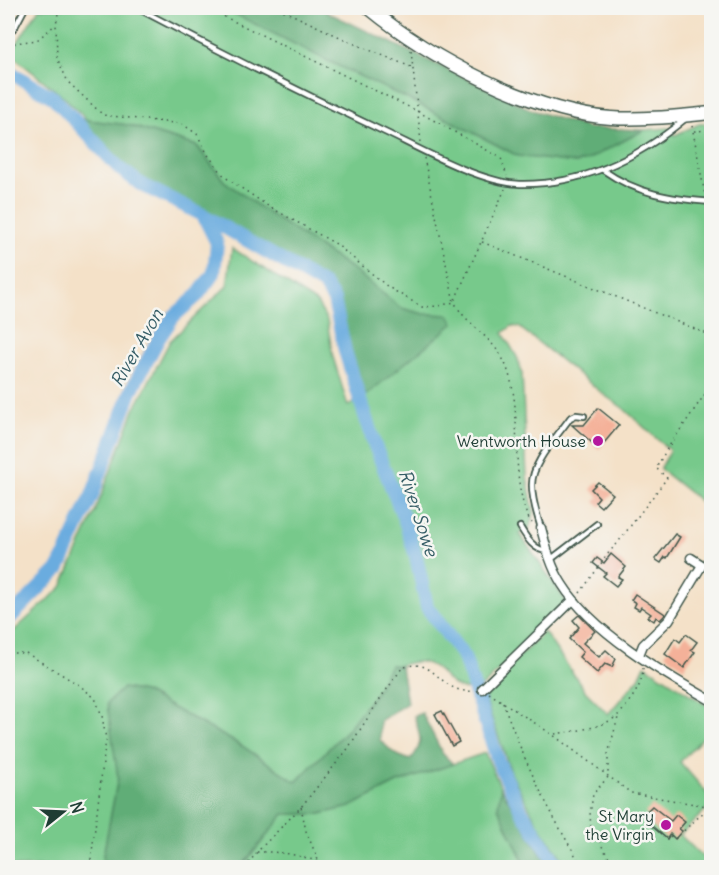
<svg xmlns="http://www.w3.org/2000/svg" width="719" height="875" font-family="Delius,sans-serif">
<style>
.green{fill:#77c98b;stroke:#4b8360;stroke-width:1.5}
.forest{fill:#61ad77;stroke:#407556;stroke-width:1.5}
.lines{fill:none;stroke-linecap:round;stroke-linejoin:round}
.river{stroke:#6bacdf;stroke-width:14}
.building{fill:#f4b199}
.service-casing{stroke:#3f564a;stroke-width:8}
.minor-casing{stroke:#3f564a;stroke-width:11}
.secondary-casing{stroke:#3f564a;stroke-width:15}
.path{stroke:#3f564a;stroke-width:1.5;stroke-dasharray:1.5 4.5;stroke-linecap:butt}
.service{stroke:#fff;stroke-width:4.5}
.minor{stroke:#fff;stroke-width:8}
.secondary{stroke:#fff;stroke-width:12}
.poi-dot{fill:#b5179e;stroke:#f6f6f2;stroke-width:2}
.labels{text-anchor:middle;stroke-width:5;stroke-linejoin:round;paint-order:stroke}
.poi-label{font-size:16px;fill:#1f3d34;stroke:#f6f6f2;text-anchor:end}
.water-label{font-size:18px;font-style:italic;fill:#365e67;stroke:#f6f6f2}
</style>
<rect width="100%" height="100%" fill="#f6f6f2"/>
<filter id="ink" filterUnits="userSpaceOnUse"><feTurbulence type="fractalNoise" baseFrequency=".0167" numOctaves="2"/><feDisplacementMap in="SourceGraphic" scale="12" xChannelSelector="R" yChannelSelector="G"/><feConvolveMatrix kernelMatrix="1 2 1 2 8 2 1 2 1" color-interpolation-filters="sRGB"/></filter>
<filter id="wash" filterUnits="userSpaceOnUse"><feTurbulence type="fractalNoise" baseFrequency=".008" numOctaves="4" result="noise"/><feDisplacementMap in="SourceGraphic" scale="24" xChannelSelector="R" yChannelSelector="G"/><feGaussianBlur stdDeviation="1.35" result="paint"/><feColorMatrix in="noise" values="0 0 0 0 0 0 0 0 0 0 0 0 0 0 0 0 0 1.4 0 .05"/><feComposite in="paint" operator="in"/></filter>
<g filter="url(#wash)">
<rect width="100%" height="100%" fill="#f4e1c8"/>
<!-- green -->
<g class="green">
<path d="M39,8H225L416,103L518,156L576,163L587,160L644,130L668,128L675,135L699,124L711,123V510L660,469L670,451L623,408L607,397L519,327L512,326L503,333L517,357L522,373L527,477L534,512L529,529L519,533L567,603L480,689C443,694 447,667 422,662C411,660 403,667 390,665L376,692L348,729L296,782L242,746L144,692L123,688L108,710L114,741L118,778L103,856V867H8V636L62,587L95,512L134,410L170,341L227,286L232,248L317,303L327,320L333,357L348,406L360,400L449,315L424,314L401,308L351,268L268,213L224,181L197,146L128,125L87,120L65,98L10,54Z"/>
<polygon points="544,632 586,692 608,714 639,678 645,665 711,708 711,729 680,762 711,798 711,805 680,835 711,865 711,867 568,867 538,824 512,775 485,699 485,691"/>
<polygon points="485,753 501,788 498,807 526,867 241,868 284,814 320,814 350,807 397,783"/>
</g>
<!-- forest -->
<g class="forest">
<polygon points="223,8 319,8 532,110 588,128 644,130 587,160 576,163 518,156 416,103 328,61"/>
<polygon points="73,118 128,125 197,146 224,181 268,213 351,268 401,308 424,314 449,315 454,323 360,400 345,351 334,300 324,285 203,215 142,185 120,169"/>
<path d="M390,665L401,667L407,703L380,721V740L395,754L410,760C425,744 420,735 414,716L422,713L443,754L453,764L397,783L350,807L320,814H284L241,867H103V856L118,778L107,703L123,688L144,692L242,746L296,782L348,729L376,692Z"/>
<polygon points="501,788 549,867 526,867 498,807"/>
</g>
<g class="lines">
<!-- river -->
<g class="river">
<polyline points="8,71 54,98 120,169 142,185 203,215 324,285 334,300 345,351 360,400 375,446 405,521 416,556 427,607 464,657 498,761 521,810 559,868"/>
<polyline points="8,620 59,568 91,498 132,389 159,338 173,317 197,296 214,273 217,243 203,215"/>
</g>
</g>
<g id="blocks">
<!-- building -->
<g class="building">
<polygon points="598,408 619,425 599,449 572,425 584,425"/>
<polygon points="598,482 613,494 601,507 595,502 599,497 591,489"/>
<polygon points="675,534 680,537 667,558 665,557 661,563 655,559"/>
<polygon points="611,554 626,567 618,577 622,579 616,586 603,576 606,573 593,563 597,558 604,563"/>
<polygon points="635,594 665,614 664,616 660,620 656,617 654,621 648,617 651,614 641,607 639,610 634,607 636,603 631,600"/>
<polygon points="579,615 595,631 583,643 599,657 606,650 616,659 612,667 605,664 597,673 579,657 583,652 569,639 579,627 573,620"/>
<polygon points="686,634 697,642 691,650 695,652 684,668 665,654 675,638 680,642"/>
<polygon points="442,711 459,742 452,746 435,714"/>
<polygon points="652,806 671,821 676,815 685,822 679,829 682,831 675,839 670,834 667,839 646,821 650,817 645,813"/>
</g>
</g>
</g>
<g filter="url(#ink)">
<use href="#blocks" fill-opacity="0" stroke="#3f564a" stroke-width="1.5"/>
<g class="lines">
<!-- service casing -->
<g class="service-casing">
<g id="service">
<path d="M137,8C220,52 304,94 389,134C424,151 482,183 520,184C583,185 637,159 685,119"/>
<polyline points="8,35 16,25 25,8"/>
<path d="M603,170C637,194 671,199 712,202"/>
<path d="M520,527C526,537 534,551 548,551"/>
<path d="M541,528C537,515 532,500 532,486C531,463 557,437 570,418L576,415L584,416"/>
<polyline points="550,560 597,524"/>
</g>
</g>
<!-- minor casing -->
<g class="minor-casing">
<g id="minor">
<path d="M541,528C546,547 551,567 562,584C592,632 663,673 712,701"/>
<polyline points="639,655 643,645 669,620 702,565 691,558"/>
<polyline points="482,689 573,600"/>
</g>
</g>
<!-- secondary casing -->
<g class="secondary-casing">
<path id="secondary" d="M369,8C430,58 531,112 611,118C645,120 678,116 712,113"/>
</g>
<!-- path -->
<g class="path">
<polyline points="59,8 56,24 57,58 68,82 103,115 182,124 197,134 208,155 225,177 268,206 336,244 388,287 422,307 439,306 454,302 505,189"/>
<polyline points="208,8 229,19 417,111 501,158 507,176"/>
<polyline points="278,8 357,45 411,67"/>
<polyline points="8,44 37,40 55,25"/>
<polyline points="411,51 421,142"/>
<polyline points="692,126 705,195"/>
<polyline points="694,131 712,130"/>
<path d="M424,158L454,302C457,306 460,312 464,316C478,331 494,342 504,361C522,400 513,448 520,489C523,502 524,513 532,523"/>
<polyline points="707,208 712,234"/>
<polyline points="482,242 712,336"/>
<polyline points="580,593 610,551 616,545 667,478 656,468 667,449 712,384"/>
<polyline points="8,653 26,653 79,685 95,698 102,716 106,739 90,868"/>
<polyline points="489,693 553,735 631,793 712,807"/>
<path d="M503,702C523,760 551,816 583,868"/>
<path d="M555,734C573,731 606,728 619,714C624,710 627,704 631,699C638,689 643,680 643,668"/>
<polyline points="301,807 306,831 318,860"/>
<polyline points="670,836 675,839 707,809"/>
<path d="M257,852C283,851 308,856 332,868"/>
<path d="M245,868L257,852L301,807L347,750L380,699L402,668C436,654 438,695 474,691"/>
<polyline points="615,868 591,828 590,815 593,794 608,777 608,754 619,714"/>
</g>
<!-- service -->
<use href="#service" class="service"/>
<!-- minor -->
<use href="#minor" class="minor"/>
<!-- secondary -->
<use href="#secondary" class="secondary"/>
</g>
</g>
<!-- markers -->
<g class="poi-dot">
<circle cx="598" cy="441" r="6"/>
<circle cx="666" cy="825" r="6"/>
</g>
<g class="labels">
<!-- poi labels -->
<g class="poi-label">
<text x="586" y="447">Wentworth House</text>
<text x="654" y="822">St Mary<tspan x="654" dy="18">the Virgin</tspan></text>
</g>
<!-- water labels -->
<g class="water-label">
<text transform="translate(137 348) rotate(-60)" y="6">River Avon</text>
<text transform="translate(418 513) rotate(72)" y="6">River Sowe</text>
</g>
</g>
<!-- margin -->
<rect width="719" height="875" fill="none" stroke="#f6f6f2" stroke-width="30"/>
<!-- north arrow -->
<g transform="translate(63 812) rotate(72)" stroke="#f6f6f2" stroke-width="4.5" paint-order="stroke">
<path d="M0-4.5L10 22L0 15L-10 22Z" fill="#1f3d34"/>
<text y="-9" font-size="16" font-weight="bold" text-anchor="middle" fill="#1f3d34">N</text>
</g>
</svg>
